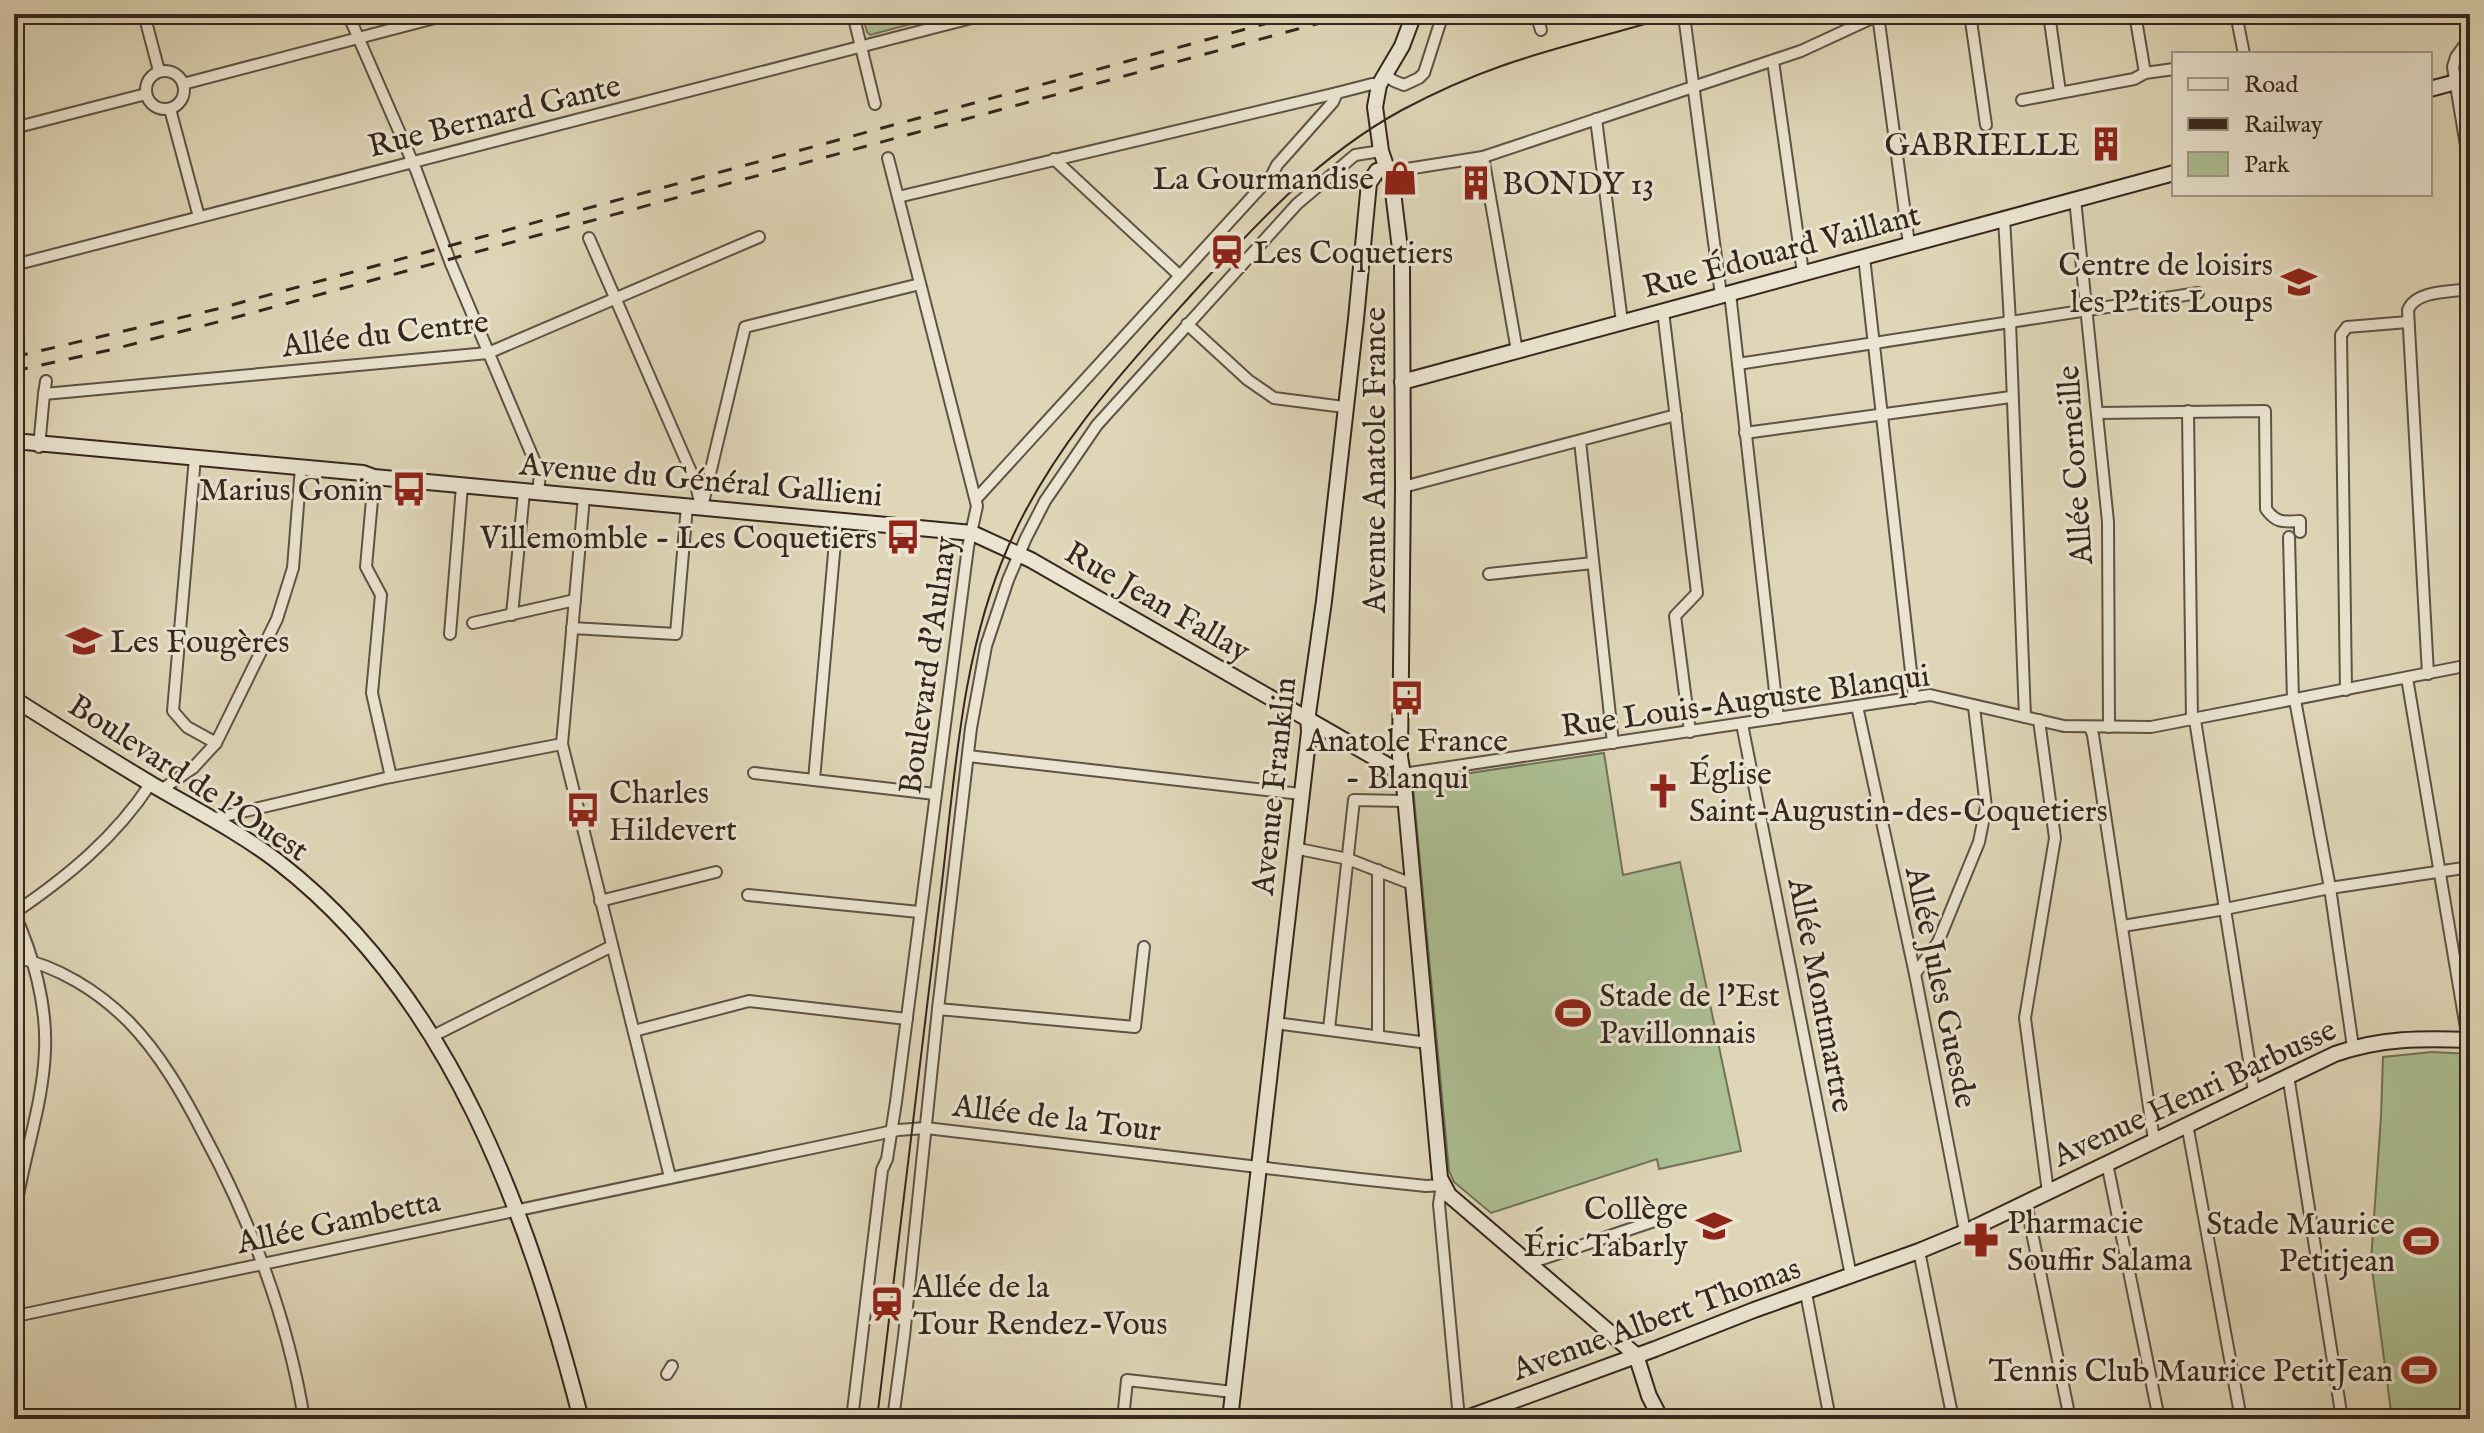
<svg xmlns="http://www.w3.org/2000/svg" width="2484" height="1433" font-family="'IM FELL English',serif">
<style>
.green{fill:#acbf93;stroke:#717258;stroke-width:2}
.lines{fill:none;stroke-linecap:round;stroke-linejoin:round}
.street-casing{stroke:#605244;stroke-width:14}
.secondary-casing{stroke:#36261e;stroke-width:18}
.street{stroke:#eae4d0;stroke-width:10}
.secondary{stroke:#eae4d0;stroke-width:14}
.tram{stroke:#36261e;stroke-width:2}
.rail{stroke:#36261e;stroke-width:3;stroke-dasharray:14 14;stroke-linecap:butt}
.labels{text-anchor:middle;stroke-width:6;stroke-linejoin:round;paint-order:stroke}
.street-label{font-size:32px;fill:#36261e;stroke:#eae4d0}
.poi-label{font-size:32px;fill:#36261e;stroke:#eae4d0;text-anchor:end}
</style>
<rect width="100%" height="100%" fill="#dfd6b7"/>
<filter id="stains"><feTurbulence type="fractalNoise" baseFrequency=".0025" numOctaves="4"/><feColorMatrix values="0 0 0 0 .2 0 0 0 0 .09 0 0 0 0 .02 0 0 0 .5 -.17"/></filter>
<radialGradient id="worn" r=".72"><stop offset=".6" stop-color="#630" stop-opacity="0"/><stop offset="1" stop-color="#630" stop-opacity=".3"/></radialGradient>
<!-- green -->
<g class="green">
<polygon points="862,14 908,14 911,24 870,35 867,32"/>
<polygon points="1604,753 1623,875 1680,862 1741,1151 1659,1169 1657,1159 1491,1213 1454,1182 1449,1171 1413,787 1416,781"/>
<polygon points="2432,1052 2470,1054 2470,1221 2466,1419 2392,1419 2371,1261 2381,1117 2383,1057"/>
</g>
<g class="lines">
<!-- street casing -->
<g class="street-casing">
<g id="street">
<polyline points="144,14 159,71"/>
<polyline points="348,14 416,170 451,264 540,474 538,492"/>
<polyline points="853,14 875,104"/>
<polyline points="1536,14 1541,30"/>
<polyline points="1970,14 1986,125"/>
<polyline points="2049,14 2060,92"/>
<polyline points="2135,14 2145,73"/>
<polyline points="2236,14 2244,54"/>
<polyline points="1878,15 1909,244"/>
<polyline points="1685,23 1721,295"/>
<polyline points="2470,38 2456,57 2453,67 2470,170"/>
<polyline points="1773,61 1803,273"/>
<circle cx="165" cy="90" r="19"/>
<polyline points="1385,75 1394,81 1404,85 1419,78 1424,73 1441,20 1445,14"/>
<polyline points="183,84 450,14"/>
<polyline points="2022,100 2134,79 2145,73 2174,69"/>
<polyline points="170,109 199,217"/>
<polyline points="1596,119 1622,322"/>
<polyline points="14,128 146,94"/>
<polyline points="1483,157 1517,351"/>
<polyline points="1054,159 1179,275"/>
<polyline points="1385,168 1394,171 1483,157 1801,51 1881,14"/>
<polyline points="898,197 1337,93"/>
<polyline points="2075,199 2108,522 2109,727"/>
<polyline points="2004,219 2010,322 2025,717"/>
<polyline points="589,238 695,481 701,506"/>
<polyline points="1864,257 1914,698"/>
<polyline points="14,265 987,14"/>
<polyline points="1730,293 1778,718"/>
<polyline points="1663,311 1697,593 1675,616 1690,732"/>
<polyline points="1187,324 1248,380 1274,398 1344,407"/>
<polyline points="1738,364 2198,293"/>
<polyline points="44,394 46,381"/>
<polyline points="2188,411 2192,720"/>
<path d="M2097,413L2265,411L2266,509C2276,523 2283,522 2300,521V532"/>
<polyline points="1745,433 2011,397"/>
<polyline points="1580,441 1613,743"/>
<polyline points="39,447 44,394 488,353 759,237"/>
<polyline points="195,457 173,711 187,727 216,743"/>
<polyline points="374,477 366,567 381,595 372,693 391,777"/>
<polyline points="1403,487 1676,415"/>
<polyline points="584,497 562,744 670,1177"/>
<polyline points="976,499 1272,175 1277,165 1333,102 1337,93 1372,84 1379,85"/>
<polyline points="702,507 745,327 920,284"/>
<polyline points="837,519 814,780 935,794"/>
<polyline points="2289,537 2293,701"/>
<polyline points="1489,574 1593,563"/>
<polyline points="512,615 524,492"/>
<polyline points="473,623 575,600"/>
<polyline points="572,628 676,634 687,506"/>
<polyline points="450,634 462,486"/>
<path d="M2428,674L2408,310C2416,290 2451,292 2470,289"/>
<polyline points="2407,678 2468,1040"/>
<polyline points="2346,690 2341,335 2347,327 2408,322"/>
<polyline points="2295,700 2330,888 2353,1047"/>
<polyline points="1857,706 1915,974 1965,1232"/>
<polyline points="2039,720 2055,838 2025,1018 2048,1192"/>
<polyline points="2195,720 2254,1092"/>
<polyline points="1742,724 1851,1276"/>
<polyline points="2090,727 2093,735 2154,1140"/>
<polyline points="968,756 1301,794"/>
<polyline points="754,773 814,780"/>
<polyline points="1403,774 1930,695 2064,726 2151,727 2470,665"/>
<polyline points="161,790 193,768 216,743 277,619 293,568 301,467"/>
<polyline points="212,819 386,778 562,744"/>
<polyline points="1294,848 1348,859 1412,884"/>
<polyline points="748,895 919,912"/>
<polyline points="600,901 716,872"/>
<path d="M14,913C33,954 47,1004 45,1050C43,1108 21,1163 14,1220"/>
<path d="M14,913C67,877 115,838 151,783"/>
<polyline points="2123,926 2225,909 2330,888 2470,867"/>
<path d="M14,957C58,966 98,991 129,1022C160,1054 183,1094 203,1133C251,1222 288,1319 304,1419"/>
<polyline points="1915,974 1938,942 1979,842 1986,807 1974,707"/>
<polyline points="938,1009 1135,1027 1144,947"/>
<polyline points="1275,1023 1428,1043"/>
<polyline points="1329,1029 1354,800 1404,801"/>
<polyline points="634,1031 749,1001 907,1019"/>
<polyline points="433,1036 612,946"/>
<polyline points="1378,1036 1378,870"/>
<polyline points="2288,1075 2342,1419"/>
<polyline points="2187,1124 2241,1419"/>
<polyline points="2107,1163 2159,1419"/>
<polyline points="2026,1203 2070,1419"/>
<polyline points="1919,1251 1953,1419"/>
<polyline points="1530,1263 1669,1216"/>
<polyline points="1806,1293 1830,1419"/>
<polyline points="16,1316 898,1130 926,1128 1360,1179 1426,1186 1442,1185 1439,1204 1459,1419"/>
<polyline points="667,1374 672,1366"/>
<polyline points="852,1419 882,1170 887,1159 896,1102 968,547 977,506 888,158"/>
<polyline points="893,1419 904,1336 938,1009 971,728 986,646 1008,580 1026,538 1045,501 1097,425 1297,204 1355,155 1381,151"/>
<polyline points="1123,1419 1127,1380 1233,1392"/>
</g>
</g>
<!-- secondary casing -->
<g class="secondary-casing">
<g id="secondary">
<polyline points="1414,14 1402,46 1379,85 1375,107 1381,151 1392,184 1402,265 1403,487 1400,757 1403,774 1440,1178 1449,1195 1636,1355 1649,1396 1661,1419"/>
<polyline points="2430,89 2456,82 2470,82"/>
<polyline points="1402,382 2174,173"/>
<polyline points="14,441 363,473 374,477 972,533 1031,560 1403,774"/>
<path d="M14,699C60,728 106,757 153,785C194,809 239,832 277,861C451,995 528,1214 581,1419"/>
<polyline points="14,1309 16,1316 14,1322"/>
<polyline points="1230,1419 1309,732 1308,714 1324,601 1356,319 1369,183 1377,171 1385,168"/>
<path d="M1464,1419L1655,1349L1754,1310L1919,1251L1965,1232L2335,1054C2380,1038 2423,1038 2470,1040"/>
</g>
</g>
<!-- street -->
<use href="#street" class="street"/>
<!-- secondary -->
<use href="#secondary" class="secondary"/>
<!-- tram -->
<path class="tram" d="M877,1419C897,1243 918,1067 941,891C955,776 961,654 1008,547C1051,448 1122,372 1193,293C1256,224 1318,156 1402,110C1503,56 1564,49 1679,14"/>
<!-- rail -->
<g class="rail">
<polyline points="14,357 217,309 1301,14"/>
<polyline points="14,371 114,349 233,318 1353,14"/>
</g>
</g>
<!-- icons -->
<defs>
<g id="building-bare" transform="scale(2.76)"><path d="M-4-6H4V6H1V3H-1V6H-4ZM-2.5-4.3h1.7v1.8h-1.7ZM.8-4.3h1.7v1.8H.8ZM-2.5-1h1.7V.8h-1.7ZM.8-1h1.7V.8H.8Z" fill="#8f2418" stroke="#eae4d0" stroke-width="2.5" paint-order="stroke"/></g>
<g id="shop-bare" transform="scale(2.76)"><path d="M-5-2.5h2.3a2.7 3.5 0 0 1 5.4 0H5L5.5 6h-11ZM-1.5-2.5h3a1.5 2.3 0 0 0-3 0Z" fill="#8f2418" stroke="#eae4d0" stroke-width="2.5" paint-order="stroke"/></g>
<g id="station-bare" transform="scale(2.76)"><path d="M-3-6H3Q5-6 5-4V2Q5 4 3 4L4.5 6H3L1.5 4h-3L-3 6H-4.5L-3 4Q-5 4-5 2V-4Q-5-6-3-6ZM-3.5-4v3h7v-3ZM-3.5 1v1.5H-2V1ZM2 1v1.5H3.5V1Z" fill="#8f2418" stroke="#eae4d0" stroke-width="2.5" paint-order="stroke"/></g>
<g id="school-bare" transform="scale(2.76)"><path d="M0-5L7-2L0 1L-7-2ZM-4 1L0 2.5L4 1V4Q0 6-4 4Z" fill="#8f2418" stroke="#eae4d0" stroke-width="2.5" paint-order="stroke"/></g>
<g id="bus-bare" transform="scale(2.76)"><path d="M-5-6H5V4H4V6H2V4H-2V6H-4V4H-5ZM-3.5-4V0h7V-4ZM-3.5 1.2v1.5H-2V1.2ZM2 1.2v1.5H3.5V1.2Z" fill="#8f2418" stroke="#eae4d0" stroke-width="2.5" paint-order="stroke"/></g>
<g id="church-bare" transform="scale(2.76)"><path d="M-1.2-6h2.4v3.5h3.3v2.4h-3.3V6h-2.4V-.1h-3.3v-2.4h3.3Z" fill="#8f2418" stroke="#eae4d0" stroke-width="2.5" paint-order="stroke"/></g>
<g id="stadium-bare" transform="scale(2.76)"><path d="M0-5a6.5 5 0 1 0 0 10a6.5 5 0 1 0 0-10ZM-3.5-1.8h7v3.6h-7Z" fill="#8f2418" stroke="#eae4d0" stroke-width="2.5" paint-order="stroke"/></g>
<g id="pharmacy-bare" transform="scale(2.76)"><path d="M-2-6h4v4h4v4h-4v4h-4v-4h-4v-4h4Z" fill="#8f2418" stroke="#eae4d0" stroke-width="2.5" paint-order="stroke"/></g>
</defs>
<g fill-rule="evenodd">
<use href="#building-bare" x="2106" y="144"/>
<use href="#shop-bare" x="1400" y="178"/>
<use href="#building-bare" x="1476" y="183"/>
<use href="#station-bare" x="1227" y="252"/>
<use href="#school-bare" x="2299" y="282"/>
<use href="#bus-bare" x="409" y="489"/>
<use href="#bus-bare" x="903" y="537"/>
<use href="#school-bare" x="84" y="641"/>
<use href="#bus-bare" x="1407" y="698"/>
<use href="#church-bare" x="1663" y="791"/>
<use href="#bus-bare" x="583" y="810"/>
<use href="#stadium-bare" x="1573" y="1013"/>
<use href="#school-bare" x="1714" y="1226"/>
<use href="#pharmacy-bare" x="1981" y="1240"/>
<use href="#stadium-bare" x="2421" y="1241"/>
<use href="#station-bare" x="887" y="1304"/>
<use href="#stadium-bare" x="2419" y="1370"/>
</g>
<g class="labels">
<!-- street labels -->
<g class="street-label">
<text transform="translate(494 115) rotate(-14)" y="11">Rue Bernard Gante</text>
<text transform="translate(1781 250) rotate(-15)" y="11">Rue Édouard Vaillant</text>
<text transform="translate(385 333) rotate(-7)" y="11">Allée du Centre</text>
<text transform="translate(1374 460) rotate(-90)" y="11">Avenue Anatole France</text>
<text transform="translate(2074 465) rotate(-94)" y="11">Allée Corneille</text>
<text transform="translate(701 479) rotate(5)" y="11">Avenue du Général Gallieni</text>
<text transform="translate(1158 601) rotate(30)" y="11">Rue Jean Fallay</text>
<text transform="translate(927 665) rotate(-82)" y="11">Boulevard d'Aulnay</text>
<text transform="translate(1745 700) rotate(-8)" y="11">Rue Louis-Auguste Blanqui</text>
<text transform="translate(189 777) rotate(33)" y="11">Boulevard de l'Ouest</text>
<text transform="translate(1273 786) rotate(-84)" y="11">Avenue Franklin</text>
<text transform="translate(1942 987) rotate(78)" y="11">Allée Jules Guesde</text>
<text transform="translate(1822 995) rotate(79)" y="11">Allée Montmartre</text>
<text transform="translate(2194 1092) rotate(-25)" y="11">Avenue Henri Barbusse</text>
<text transform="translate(1057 1117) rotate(7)" y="11">Allée de la Tour</text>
<text transform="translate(338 1221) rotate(-12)" y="11">Allée Gambetta</text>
<text transform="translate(1656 1318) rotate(-20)" y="11">Avenue Albert Thomas</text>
</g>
<!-- poi labels -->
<g class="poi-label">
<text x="2080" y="155">GABRIELLE</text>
<text x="1374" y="189">La Gourmandise</text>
<text x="1502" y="194" text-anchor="start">BONDY 13</text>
<text x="1253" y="263" text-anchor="start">Les Coquetiers</text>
<text x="2273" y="275">Centre de loisirs<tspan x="2273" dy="37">les P'tits Loups</tspan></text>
<text x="383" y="500">Marius Gonin</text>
<text x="877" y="548">Villemomble - Les Coquetiers</text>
<text x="110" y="652" text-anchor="start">Les Fougères</text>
<text x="1407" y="751" text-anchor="middle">Anatole France<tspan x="1407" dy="37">- Blanqui</tspan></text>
<text x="1689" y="784" text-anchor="start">Église<tspan x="1689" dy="37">Saint-Augustin-des-Coquetiers</tspan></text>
<text x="609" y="803" text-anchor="start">Charles<tspan x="609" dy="37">Hildevert</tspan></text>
<text x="1599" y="1006" text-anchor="start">Stade de l'Est<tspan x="1599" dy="37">Pavillonnais</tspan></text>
<text x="1688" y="1219">Collège<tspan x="1688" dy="37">Éric Tabarly</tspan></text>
<text x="2007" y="1233" text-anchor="start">Pharmacie<tspan x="2007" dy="37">Souffir Salama</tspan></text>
<text x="2395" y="1234">Stade Maurice<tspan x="2395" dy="37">Petitjean</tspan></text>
<text x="913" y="1297" text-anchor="start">Allée de la<tspan x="913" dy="37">Tour Rendez-Vous</tspan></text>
<text x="2393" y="1381">Tennis Club Maurice PetitJean</text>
</g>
</g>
<!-- margin -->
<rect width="2484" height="1433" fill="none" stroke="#dfd6b7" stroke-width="48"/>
<rect x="16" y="16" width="2452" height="1401" fill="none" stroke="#36261e" stroke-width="4"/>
<rect x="24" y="24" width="2436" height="1385" fill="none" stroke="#36261e" stroke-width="2"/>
<!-- legend -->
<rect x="2172" y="52" width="260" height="144" fill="#eae4d0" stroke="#a29889" stroke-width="2"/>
<rect x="2188" y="78" width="40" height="12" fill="#eae4d0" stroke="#a29889" stroke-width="2"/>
<text x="2244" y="92" font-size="24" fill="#36261e">Road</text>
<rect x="2188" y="118" width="40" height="12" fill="#36261e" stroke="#a29889" stroke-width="2"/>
<text x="2244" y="132" font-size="24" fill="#36261e">Railway</text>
<rect x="2188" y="152" width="40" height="24" fill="#acbf93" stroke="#a29889" stroke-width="2"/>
<text x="2244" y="172" font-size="24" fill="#36261e">Park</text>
<rect width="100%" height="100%" filter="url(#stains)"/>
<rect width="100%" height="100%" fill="url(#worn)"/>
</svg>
